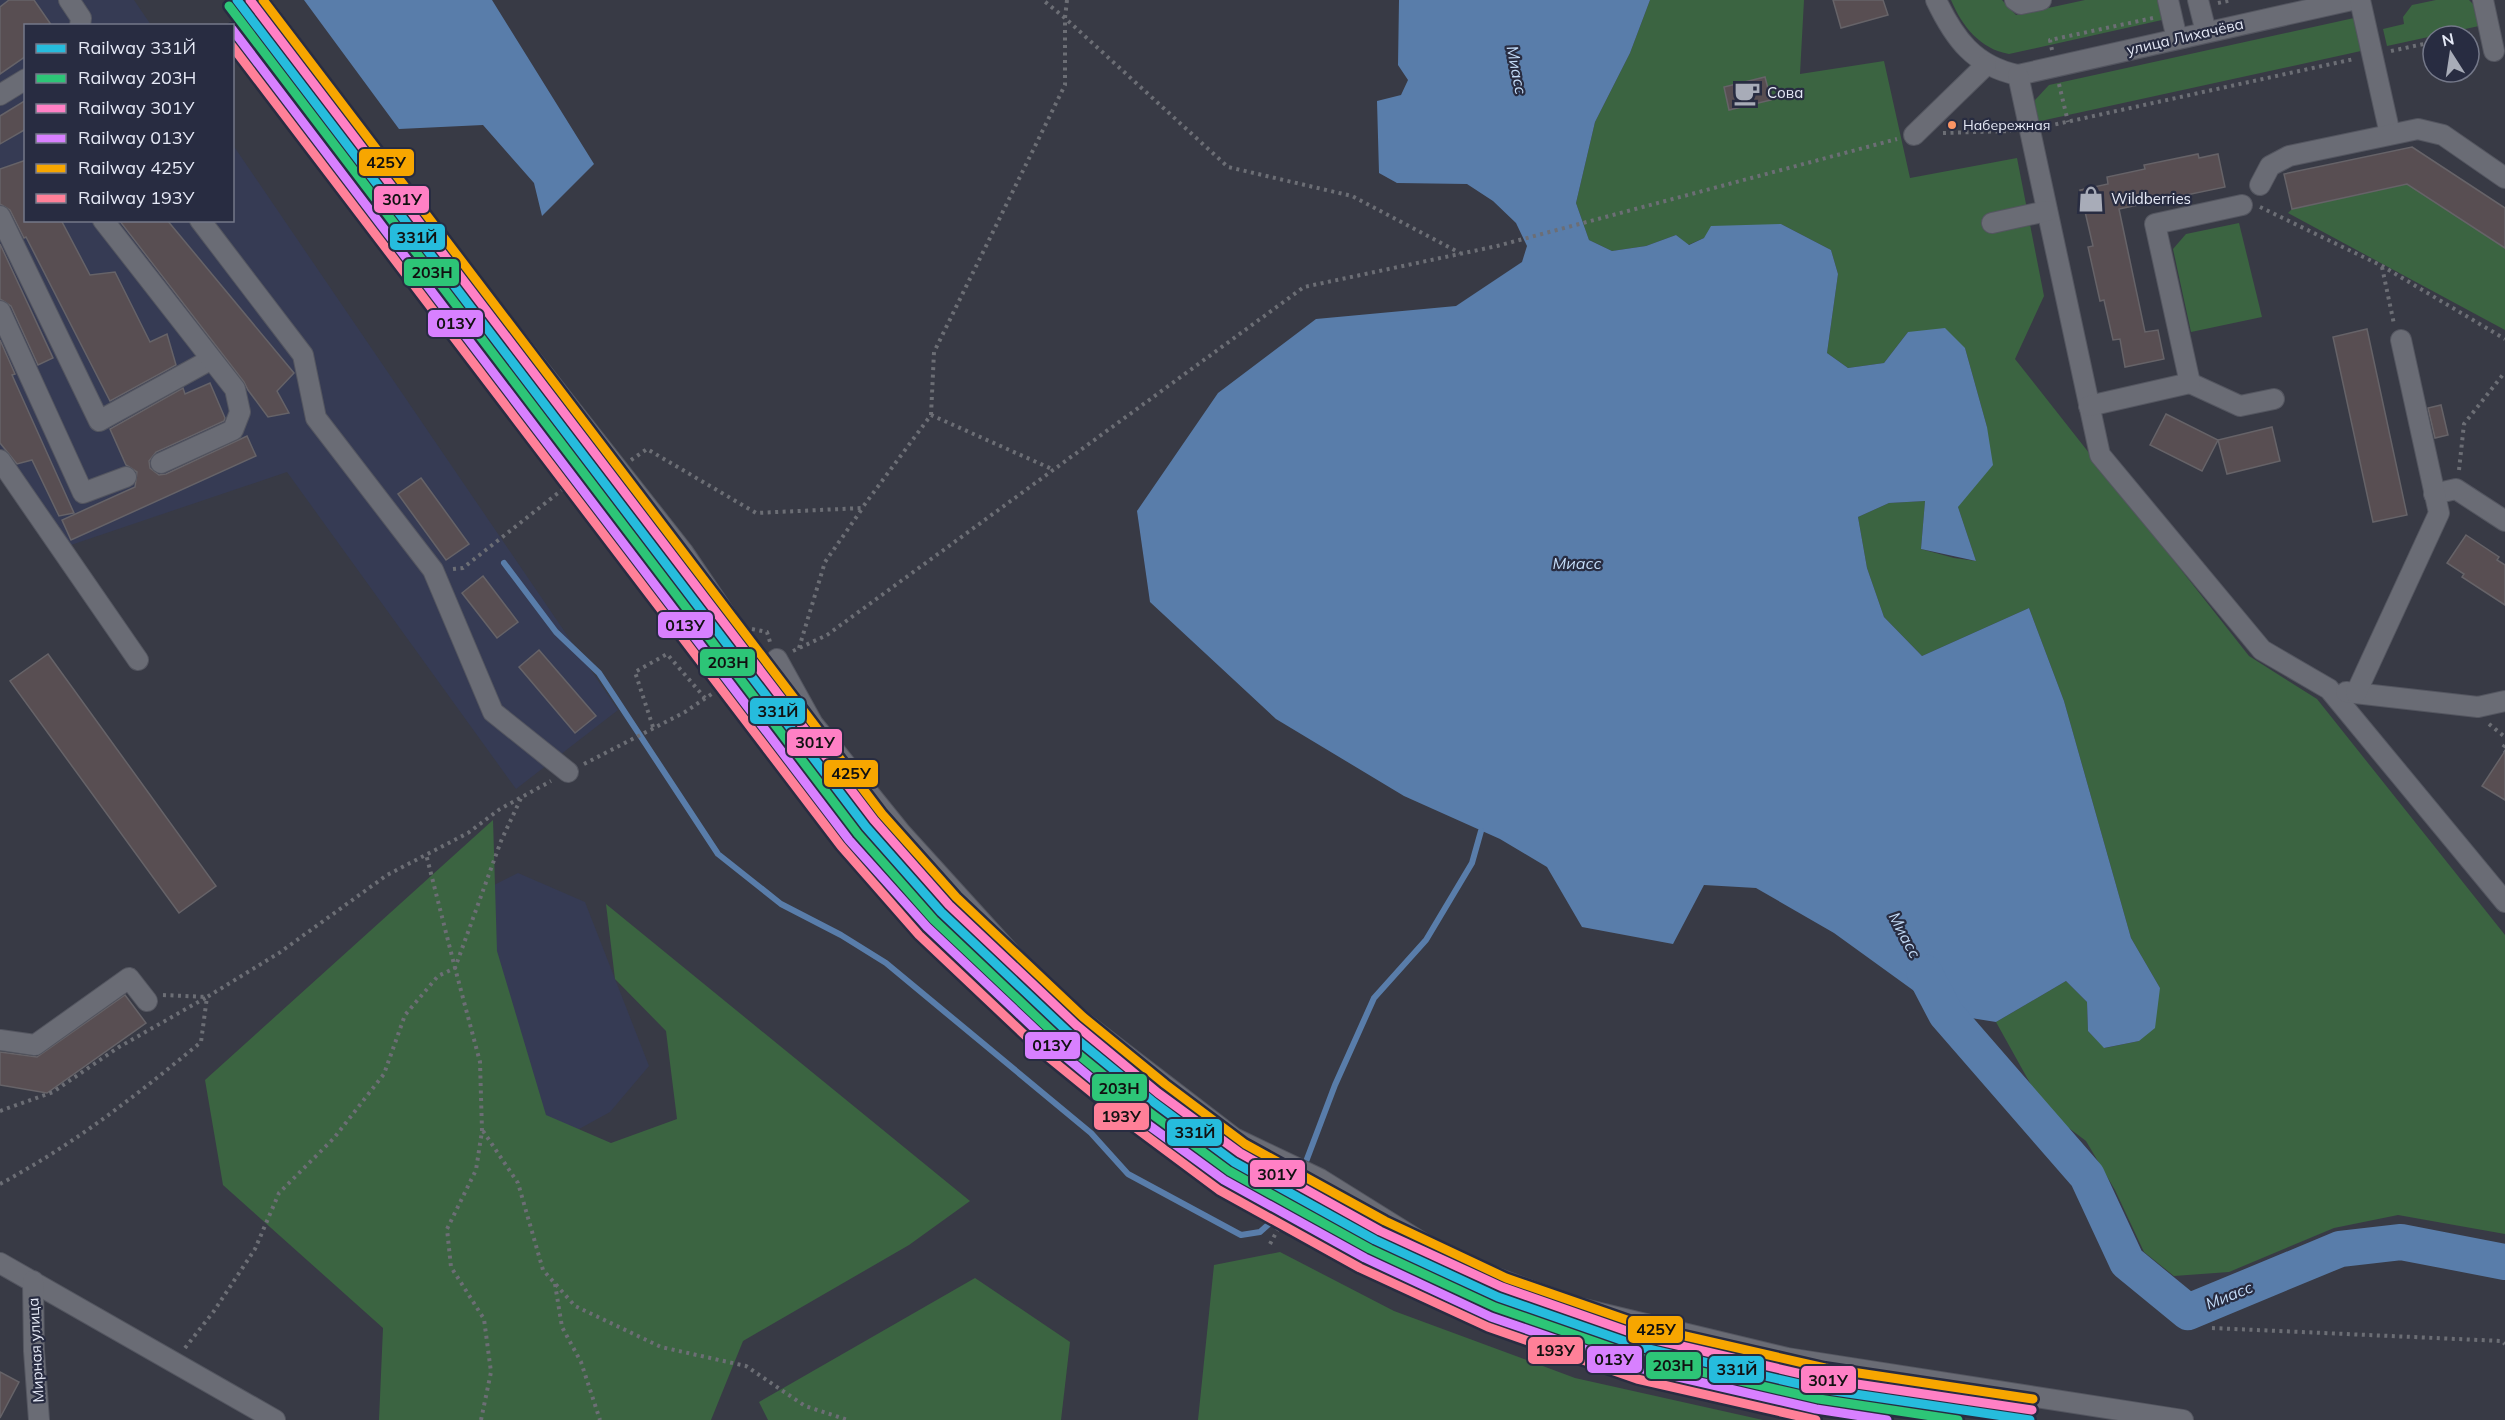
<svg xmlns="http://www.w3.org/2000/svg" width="2505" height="1420" font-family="Mulish,sans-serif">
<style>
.built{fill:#363b54}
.green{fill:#3b6441}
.water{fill:#597daa}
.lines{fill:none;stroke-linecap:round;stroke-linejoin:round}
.stream{stroke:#597daa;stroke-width:6}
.river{stroke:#597daa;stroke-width:36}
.building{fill:#584e52;stroke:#666368;stroke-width:1.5}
.minor-casing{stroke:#545660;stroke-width:22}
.path{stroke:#6c6e75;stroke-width:4;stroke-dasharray:3 4.5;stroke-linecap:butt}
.minor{stroke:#6a6c75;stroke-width:20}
.rail-1-casing{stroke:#282c41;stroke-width:14}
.rail-2-casing{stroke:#282c41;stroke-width:14}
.rail-3-casing{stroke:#282c41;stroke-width:14}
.rail-4-casing{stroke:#282c41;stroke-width:14}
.rail-5-casing{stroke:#282c41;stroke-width:14}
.rail-6-casing{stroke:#282c41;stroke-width:14}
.rail-1{stroke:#26bcdd;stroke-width:9}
.rail-2{stroke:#2dc577;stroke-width:9}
.rail-3{stroke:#ff80c5;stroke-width:9}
.rail-4{stroke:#d880ff;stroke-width:9}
.rail-5{stroke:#f7a600;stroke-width:9}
.rail-6{stroke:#ff8098;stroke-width:9}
.bus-dot{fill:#fb9564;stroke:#282c41;stroke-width:2}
.labels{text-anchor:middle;stroke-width:4.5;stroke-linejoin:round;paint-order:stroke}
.bus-label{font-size:14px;fill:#e5e9f6;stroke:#282c41;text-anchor:start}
.street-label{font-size:15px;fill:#e5e9f6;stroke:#282c41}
.poi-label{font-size:15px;fill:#e5e9f6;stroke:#282c41;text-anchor:start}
.water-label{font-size:16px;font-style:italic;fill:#c5ddf9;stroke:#282c41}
.line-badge{stroke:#282c41;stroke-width:2}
.pale-badge-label{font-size:16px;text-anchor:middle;font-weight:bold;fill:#111}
</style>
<rect width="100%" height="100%" fill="#383a45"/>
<!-- built -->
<g class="built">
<polygon points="0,0 134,0 151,25 26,26 26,220 232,220 233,145 618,710 516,789 287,472 68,546 7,465 0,448"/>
<polygon points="518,873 585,902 649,1066 610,1112 570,1134 526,1113 487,975 488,888"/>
</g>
<!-- green -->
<g class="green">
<polygon points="1650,0 1804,0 1800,74 1884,61 1910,178 2017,158 2044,296 2015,359 2249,656 2317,699 2505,935 2505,1234 2398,1215 2334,1228 2229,1272 2174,1276 2144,1252 2115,1190 2086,1141 2045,1110 1996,1022 2066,981 2087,1002 2088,1031 2105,1048 2139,1041 2160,988 2131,938 2064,701 2029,608 1922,656 1884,617 1867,568 1858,517 1889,503 1925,501 1921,549 1954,558 1976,561 1958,507 1987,427 1965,348 1908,332 1884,363 1848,368 1827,353 1838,274 1831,250 1781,224 1704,238 1688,245 1676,235 1646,246 1612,251 1589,240 1576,203 1595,122 1630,53"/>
<path d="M1951,0H2002L2016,15L2085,0H2158L2162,20L2009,54C1980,49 1962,26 1951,0Z"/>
<polygon points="2436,0 2469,0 2474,5 2479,26 2387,46 2383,29 2404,24 2403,17 2412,5"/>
<polygon points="2354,18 2361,51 2036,122 2035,100 2049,85"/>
<polygon points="2407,184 2505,248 2505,330 2288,213 2292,209"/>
<polygon points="2239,223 2262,317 2191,332 2173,249 2186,234"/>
<polygon points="493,820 497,951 546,1115 611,1143 677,1119 666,1031 615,979 606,904 970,1201 909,1245 743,1341 711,1420 379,1420 383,1328 223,1185 205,1080"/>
<polygon points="1280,1252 1394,1311 1575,1378 1763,1420 1198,1420 1214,1265"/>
<polygon points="975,1278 1070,1342 1061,1420 768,1420 759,1402"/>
</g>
<!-- water -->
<g class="water">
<polygon points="304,0 492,0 594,164 542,216 534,183 483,125 399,129"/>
<polygon points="1399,0 1650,0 1630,53 1595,122 1576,203 1589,240 1612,251 1646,246 1676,235 1689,245 1704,238 1711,226 1781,224 1831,250 1838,274 1827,353 1848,368 1884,363 1908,332 1945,328 1965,348 1987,427 1993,465 1958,507 1976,561 1921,549 1925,501 1889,503 1858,517 1867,568 1884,617 1922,656 2029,608 2064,701 2131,938 2160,988 2155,1028 2139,1041 2104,1048 2088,1031 2087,1002 2066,981 1996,1022 1946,1014 1834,933 1756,888 1704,885 1673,944 1582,927 1547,867 1500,839 1404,796 1276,719 1150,602 1137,511 1218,393 1316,319 1456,306 1522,262 1527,246 1516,223 1493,201 1467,184 1397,183 1379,173 1377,101 1401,95 1408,80 1398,65"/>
</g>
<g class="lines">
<!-- stream -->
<g class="stream">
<polyline points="504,563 556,632 599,673 718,854 781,904 841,935 886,963 1091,1133 1128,1174 1241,1235 1260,1232 1278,1216"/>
<polyline points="1296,1188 1335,1085 1374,998 1426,940 1472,863 1481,831"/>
</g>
<!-- river -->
<polyline class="river" points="1924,972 1946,1014 2087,1176 2127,1262 2188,1312 2340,1249 2401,1242 2505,1262"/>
</g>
<!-- building -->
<g class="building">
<polygon points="9,0 34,0 52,26 26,26 26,56 0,74 0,7"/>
<polygon points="1833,0 1883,0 1888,15 1841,28"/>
<polygon points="1765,77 1771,100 1729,110 1724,87"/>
<polygon points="26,100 26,129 0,144 0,116"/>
<polygon points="2412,147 2505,208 2505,248 2407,184 2292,209 2284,174"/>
<polygon points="2198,154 2199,158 2218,154 2225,187 2119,209 2145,332 2158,330 2164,359 2125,367 2120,339 2113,340 2104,300 2100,301 2088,247 2093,246 2080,190 2108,184 2107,177 2145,169 2144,165"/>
<polygon points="26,160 26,220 61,220 90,275 115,272 150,342 167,334 176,365 110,401 26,237 24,238 10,210 0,204 0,169"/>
<polygon points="119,220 167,220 294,373 277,391 289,413 268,417 248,390 244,382"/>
<polygon points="0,244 53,358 38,365 11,306 0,299"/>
<polygon points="2367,329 2407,515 2373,522 2333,337"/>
<polygon points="0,340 15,374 12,375 74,513 59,516 32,460 17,464 0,443"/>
<polygon points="210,383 225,418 224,421 156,452 149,461 150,468 159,475 166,474 247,436 256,456 71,540 62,520 135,487 137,472 126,465 110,429 183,388 185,394"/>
<polygon points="2441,405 2448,435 2435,438 2428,408"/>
<polygon points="2166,414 2218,440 2202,471 2150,445"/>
<polygon points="2272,427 2280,461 2227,474 2218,440"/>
<polygon points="421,478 469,544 446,560 398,494"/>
<polygon points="2466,535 2499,557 2497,560 2505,565 2505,605 2462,577 2464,574 2447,563"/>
<polygon points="483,576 518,622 497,638 462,593"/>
<polygon points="539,650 596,716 575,733 519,667"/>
<polygon points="48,654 216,886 179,913 10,681"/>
<polygon points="2505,751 2505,800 2482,786"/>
<polygon points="125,995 146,1023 47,1093 0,1085 0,1052 37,1057"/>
<polygon points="0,1372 19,1382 0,1418"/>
</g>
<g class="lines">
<!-- minor casing -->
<g class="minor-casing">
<g id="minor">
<polyline points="69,0 81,18 80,26"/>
<polyline points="258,0 456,263 683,552 733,626"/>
<path d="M1936,0C1954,38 1974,66 2018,75L2352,0"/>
<polyline points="2015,0 2021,4 2041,0"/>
<polyline points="2168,0 2177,39"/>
<polyline points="2198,0 2206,32"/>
<polyline points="2360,0 2390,134"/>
<polyline points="2483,0 2494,51"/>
<polyline points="2018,75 2100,455 2262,650 2329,689 2505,902"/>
<polyline points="0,95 26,79"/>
<polyline points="1914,135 1986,65"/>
<polyline points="2260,185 2270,166 2289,156 2418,129 2443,135 2505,178"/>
<polyline points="0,216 99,421 210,360"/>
<polyline points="103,220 235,389 240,412 233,430 161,463"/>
<polyline points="200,220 303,355 316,418 433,570 493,712 568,772"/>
<polyline points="1992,223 2047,211"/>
<polyline points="0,311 83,493 126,477"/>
<polyline points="2190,383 2240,406 2274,399"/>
<polyline points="2089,406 2190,383 2155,224 2242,205"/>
<polyline points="0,460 138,660"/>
<polyline points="2434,494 2456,489 2505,521"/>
<polyline points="777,659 813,724 901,833 1049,996 1234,1138 1320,1179 1453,1262 1575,1307 1787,1358 2183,1420"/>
<polyline points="2346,692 2478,707 2505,701"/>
<polyline points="2356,693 2439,513 2401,340"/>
<polyline points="0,1040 35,1045 129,978 147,1001"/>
<polyline points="0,1263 275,1420"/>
<polyline points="33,1281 34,1351 39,1420"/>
</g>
</g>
<!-- path -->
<g class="path">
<polyline points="1067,0 1065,18 1228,167 1352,196 1460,253"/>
<polyline points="2218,3 2232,0"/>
<polyline points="2460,36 2472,33"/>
<polyline points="2052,50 2050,40 2153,18"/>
<polyline points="2391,51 2433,42"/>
<polyline points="2059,84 2068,122"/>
<polyline points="2048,126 2354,59"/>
<polyline points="1943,133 2011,131"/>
<polyline points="2260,207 2382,266 2505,339"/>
<polyline points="2382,267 2394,324"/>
<polyline points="931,415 934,352 1065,85 1065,18 1043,0"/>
<polyline points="631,460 647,449 756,513 862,508 931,415 1052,469"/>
<polyline points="2459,470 2464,424 2505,372"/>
<polyline points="453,569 463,568 567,486 602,478"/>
<polyline points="752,629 767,632 770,642"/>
<polyline points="799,648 825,562 862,509"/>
<polyline points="793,651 827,635 1304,287 1497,246 1897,139"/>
<polyline points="2489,724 2505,737"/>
<polyline points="653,727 635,672 667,654 705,698"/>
<polyline points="2505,745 2502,749 2505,751"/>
<polyline points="584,764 685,712 716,691 761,666"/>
<polyline points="163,995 207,997 279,953 387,875 468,833 500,809 551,781"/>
<polyline points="0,1111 53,1092 119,1047 207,997"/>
<polyline points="483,1131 518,1183 543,1270 575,1306 661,1347 746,1366 805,1406 848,1420"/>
<path d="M0,1184C73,1145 137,1095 201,1042L207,997"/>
<polyline points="1270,1244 1283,1220"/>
<polyline points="555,1284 562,1327 581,1362 600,1420"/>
<polyline points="2212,1328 2502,1341 2505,1344"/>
<polyline points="185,1348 214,1311 255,1249 279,1193 334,1138 384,1074 405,1015 438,976 455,968 426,854"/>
<polyline points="481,1420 491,1372 484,1319 451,1267 447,1229 476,1170 482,1131 480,1062 455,968 501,841 522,796"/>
</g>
<!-- minor -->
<use href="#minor" class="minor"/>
<!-- rail-1 casing -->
<g class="rail-1-casing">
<polyline id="rail-1" points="237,0 866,827 941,912 1069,1033 1152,1101 1234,1162 1375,1240 1498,1297 1644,1348 1821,1389 2030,1420"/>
</g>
<!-- rail-2 casing -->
<g class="rail-2-casing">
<polyline id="rail-2" points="229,6 858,834 934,920 1062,1041 1145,1109 1229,1171 1370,1249 1495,1307 1641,1358 1819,1399 1958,1420"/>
</g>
<!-- rail-3 casing -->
<g class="rail-3-casing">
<polyline id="rail-3" points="250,0 874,820 949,905 1076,1025 1158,1093 1240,1153 1380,1231 1502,1287 1647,1338 1823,1379 2032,1410"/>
</g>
<!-- rail-4 casing -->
<g class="rail-4-casing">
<polyline id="rail-4" points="232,29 849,840 927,927 1055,1048 1139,1118 1224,1180 1365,1258 1491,1317 1639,1368 1816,1409 1887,1420"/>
</g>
<!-- rail-5 casing -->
<g class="rail-5-casing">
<polyline id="rail-5" points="263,0 882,814 956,897 1083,1017 1165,1084 1245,1144 1385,1221 1506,1278 1650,1328 1825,1368 2033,1399"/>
</g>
<!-- rail-6 casing -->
<g class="rail-6-casing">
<polyline id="rail-6" points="232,46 841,846 919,935 1047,1056 1133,1126 1219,1190 1360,1268 1488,1327 1637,1379 1816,1420"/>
</g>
<!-- rail-1 -->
<use href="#rail-1" class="rail-1"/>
<!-- rail-2 -->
<use href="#rail-2" class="rail-2"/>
<!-- rail-3 -->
<use href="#rail-3" class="rail-3"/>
<!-- rail-4 -->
<use href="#rail-4" class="rail-4"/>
<!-- rail-5 -->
<use href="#rail-5" class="rail-5"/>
<!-- rail-6 -->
<use href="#rail-6" class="rail-6"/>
</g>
<!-- icons -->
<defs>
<g id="cafe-bare" transform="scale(2.07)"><path d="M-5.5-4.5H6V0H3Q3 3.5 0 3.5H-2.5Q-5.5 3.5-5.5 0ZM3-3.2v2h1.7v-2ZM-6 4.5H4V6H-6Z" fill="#a8acb8" stroke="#282c41" stroke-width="2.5" paint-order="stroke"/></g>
<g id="shop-bare" transform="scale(2.07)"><path d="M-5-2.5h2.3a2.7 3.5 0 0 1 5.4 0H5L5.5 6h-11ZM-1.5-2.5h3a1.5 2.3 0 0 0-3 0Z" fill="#a8acb8" stroke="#282c41" stroke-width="2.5" paint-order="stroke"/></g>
</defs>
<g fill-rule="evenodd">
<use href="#cafe-bare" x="1747" y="93"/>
<use href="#shop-bare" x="2091" y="199"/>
</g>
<!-- markers -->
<circle class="bus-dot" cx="1952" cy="125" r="5"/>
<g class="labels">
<!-- bus labels -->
<g class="bus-label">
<text x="1963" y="130">Набережная</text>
</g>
<!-- street labels -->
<g class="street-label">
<text transform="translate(2185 37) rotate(-13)" y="5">улица Лихачёва</text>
<text transform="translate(36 1350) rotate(-93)" y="5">Мирная улица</text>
</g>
<!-- poi labels -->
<g class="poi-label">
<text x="1767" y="98">Сова</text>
<text x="2111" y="204">Wildberries</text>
</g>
<!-- water labels -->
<g class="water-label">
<text transform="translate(1517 70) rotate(79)" y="6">Миасс</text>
<text x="1577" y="569">Миасс</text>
<text transform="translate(1905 935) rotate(62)" y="6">Миасс</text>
<text transform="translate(2229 1295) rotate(-22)" y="6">Миасс</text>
</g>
</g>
<g class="line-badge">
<rect x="358" y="148" width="57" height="29" rx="6" fill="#f7a600"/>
<rect x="373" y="185" width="57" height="29" rx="6" fill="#ff80c5"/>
<rect x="389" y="223" width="57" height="28" rx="6" fill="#26bcdd"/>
<rect x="403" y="258" width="57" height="29" rx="6" fill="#2dc577"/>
<rect x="427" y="309" width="57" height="29" rx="6" fill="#d880ff"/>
<rect x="657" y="611" width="57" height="28" rx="6" fill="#d880ff"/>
<rect x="699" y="648" width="57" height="29" rx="6" fill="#2dc577"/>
<rect x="749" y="697" width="57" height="28" rx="6" fill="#26bcdd"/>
<rect x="786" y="728" width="57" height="29" rx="6" fill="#ff80c5"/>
<rect x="823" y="759" width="56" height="29" rx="6" fill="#f7a600"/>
<rect x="1024" y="1031" width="57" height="29" rx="6" fill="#d880ff"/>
<rect x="1091" y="1073" width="57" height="29" rx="6" fill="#2dc577"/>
<rect x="1093" y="1102" width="57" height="29" rx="6" fill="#ff8098"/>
<rect x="1166" y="1118" width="57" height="29" rx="6" fill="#26bcdd"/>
<rect x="1249" y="1159" width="57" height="29" rx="6" fill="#ff80c5"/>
<rect x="1627" y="1315" width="57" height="29" rx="6" fill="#f7a600"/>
<rect x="1527" y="1336" width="57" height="29" rx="6" fill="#ff8098"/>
<rect x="1586" y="1345" width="57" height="29" rx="6" fill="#d880ff"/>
<rect x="1645" y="1351" width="57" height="29" rx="6" fill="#2dc577"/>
<rect x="1708" y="1355" width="57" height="29" rx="6" fill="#26bcdd"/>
<rect x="1800" y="1365" width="57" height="29" rx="6" fill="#ff80c5"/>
</g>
<g class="pale-badge-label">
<text x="386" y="168">425У</text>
<text x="402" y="205">301У</text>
<text x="417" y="243">331Й</text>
<text x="432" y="278">203Н</text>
<text x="456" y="329">013У</text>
<text x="685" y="631">013У</text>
<text x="728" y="668">203Н</text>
<text x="778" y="717">331Й</text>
<text x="815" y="748">301У</text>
<text x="851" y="779">425У</text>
<text x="1052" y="1051">013У</text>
<text x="1119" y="1094">203Н</text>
<text x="1121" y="1122">193У</text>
<text x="1195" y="1138">331Й</text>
<text x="1277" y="1180">301У</text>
<text x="1656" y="1335">425У</text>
<text x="1555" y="1356">193У</text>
<text x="1614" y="1365">013У</text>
<text x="1673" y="1371">203Н</text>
<text x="1737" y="1375">331Й</text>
<text x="1828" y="1386">301У</text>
</g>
<!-- legend -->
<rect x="24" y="24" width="210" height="198" fill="#282c41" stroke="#747889" stroke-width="1.5"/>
<rect x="36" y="44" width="30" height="9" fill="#26bcdd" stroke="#747889" stroke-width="1.5"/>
<text x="78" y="54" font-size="18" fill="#e5e9f6">Railway 331Й</text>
<rect x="36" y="74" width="30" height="9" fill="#2dc577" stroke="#747889" stroke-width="1.5"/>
<text x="78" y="84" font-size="18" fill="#e5e9f6">Railway 203Н</text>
<rect x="36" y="104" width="30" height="9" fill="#ff80c5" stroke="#747889" stroke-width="1.5"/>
<text x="78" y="114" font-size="18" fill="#e5e9f6">Railway 301У</text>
<rect x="36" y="134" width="30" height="9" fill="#d880ff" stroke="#747889" stroke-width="1.5"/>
<text x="78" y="144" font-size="18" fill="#e5e9f6">Railway 013У</text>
<rect x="36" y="164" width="30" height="9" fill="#f7a600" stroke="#747889" stroke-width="1.5"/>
<text x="78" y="174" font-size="18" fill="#e5e9f6">Railway 425У</text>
<rect x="36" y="194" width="30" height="9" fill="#ff8098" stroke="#747889" stroke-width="1.5"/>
<text x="78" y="204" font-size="18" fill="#e5e9f6">Railway 193У</text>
<!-- north arrow -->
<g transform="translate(2451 54) rotate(348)"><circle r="28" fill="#282c41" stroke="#747889" stroke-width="1.5"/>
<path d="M0-4.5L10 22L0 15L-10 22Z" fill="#a8acb8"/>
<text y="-9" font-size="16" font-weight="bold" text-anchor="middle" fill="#e5e9f6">N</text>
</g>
</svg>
